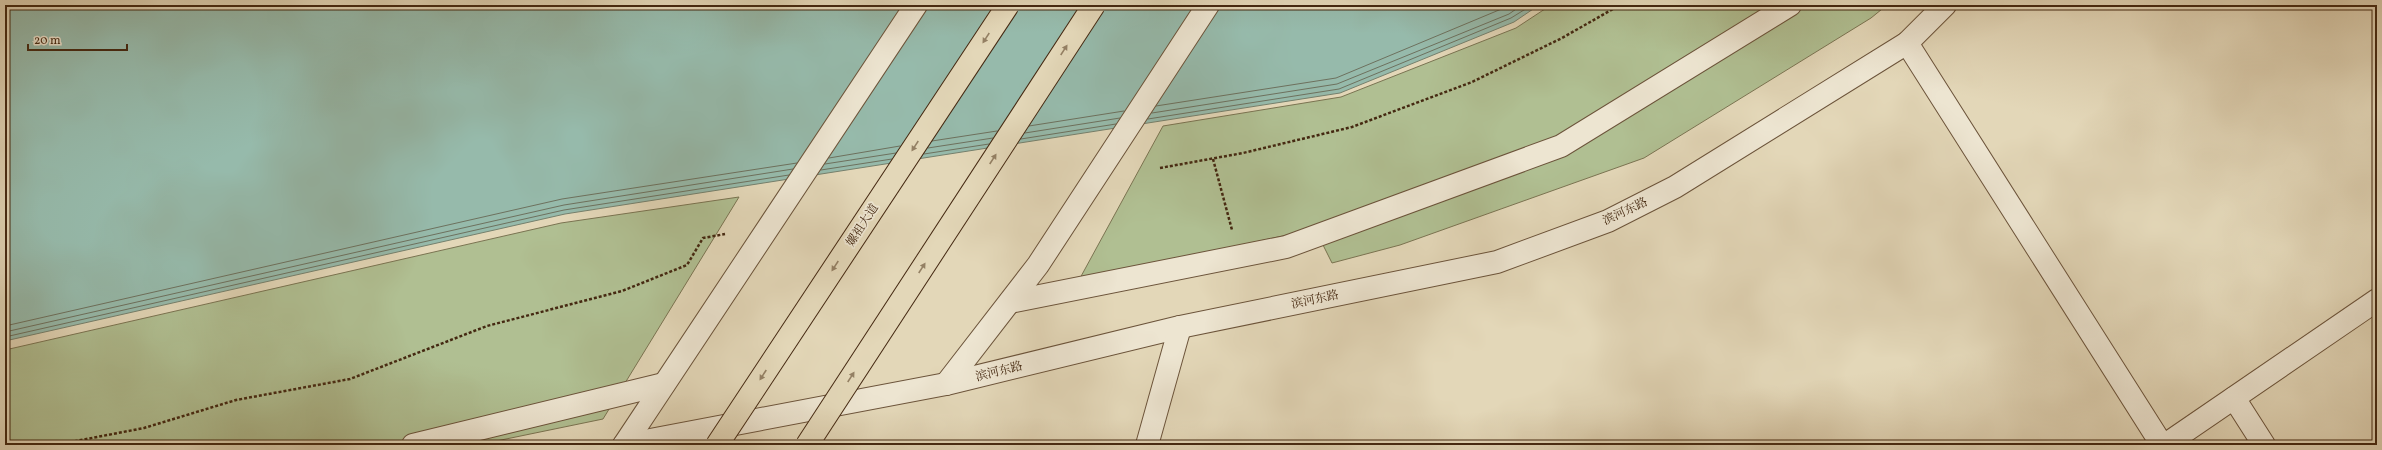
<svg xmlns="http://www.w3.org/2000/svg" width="2382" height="450" font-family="Vollkorn,'Noto Serif SC',serif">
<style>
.green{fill:#b0bf92;stroke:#7a7452}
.water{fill:#96baab;stroke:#75806d}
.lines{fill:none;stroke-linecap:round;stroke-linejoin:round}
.shore{stroke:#6d715e;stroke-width:1}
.minor-casing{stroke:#6c543b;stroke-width:24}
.path{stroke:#442811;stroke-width:2.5;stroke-dasharray:3 2;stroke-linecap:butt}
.minor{stroke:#ede5d1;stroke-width:22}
.highway-bridge-casing{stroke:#442811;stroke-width:24;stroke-linecap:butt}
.highway-bridge{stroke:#e3d7b8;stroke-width:22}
.oneway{fill:#948064}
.labels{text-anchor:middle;stroke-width:3.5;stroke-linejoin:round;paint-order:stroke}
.street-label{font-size:12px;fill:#442811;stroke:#ede5d1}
</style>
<rect width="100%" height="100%" fill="#e3d7b8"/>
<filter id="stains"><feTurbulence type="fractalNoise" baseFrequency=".005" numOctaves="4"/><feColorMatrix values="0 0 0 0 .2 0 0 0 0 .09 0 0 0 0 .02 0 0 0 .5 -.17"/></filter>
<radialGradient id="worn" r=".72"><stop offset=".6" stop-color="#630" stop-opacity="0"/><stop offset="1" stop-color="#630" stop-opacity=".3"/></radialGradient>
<!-- green -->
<g class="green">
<polygon points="1551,5 1887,5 1871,18 1644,158 1400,245 1332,263 1315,229 1079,280 1163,126 1341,97 1516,28"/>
<polygon points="739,197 603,419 477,445 5,445 5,350 561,223"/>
</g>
<!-- water -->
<polygon class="water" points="5,5 1539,5 1514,22 1340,93 565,214 5,341"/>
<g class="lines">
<!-- shore -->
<g class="shore">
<polyline points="1156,106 1336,78 1511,5"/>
<polyline points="1152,113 1337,84 1509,14 1522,5"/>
<polyline points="1148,119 1339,89 1511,18 1532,5"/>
<polyline points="1029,126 1124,111"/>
<polyline points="1025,133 1120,118"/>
<polyline points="1021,139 1116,124"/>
<polyline points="932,141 997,131"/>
<polyline points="928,148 993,138"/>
<polyline points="924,154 989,144"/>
<polyline points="829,158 900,146"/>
<polyline points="825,164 896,153"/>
<polyline points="821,170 892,159"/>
<polyline points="5,326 562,199 797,163"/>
<polyline points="5,332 564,205 793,169"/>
<polyline points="5,337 564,210 789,175"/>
</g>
<!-- minor casing -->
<g class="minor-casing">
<g id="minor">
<polyline points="1907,43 2162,445"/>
<polyline points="1010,302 1286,247 1561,146 1790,5"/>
<polyline points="946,384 1038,265 1208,5"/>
<polyline points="2234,398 2264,445"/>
<polyline points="413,445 664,384"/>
<polyline points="624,445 946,384 1180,327 1497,262 1608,221 1675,187 1907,43 1945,5"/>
<polyline points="624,445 916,5"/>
<polyline points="1147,445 1180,327"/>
<polyline points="2165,445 2377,300"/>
</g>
</g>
<!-- path -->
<g class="path">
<polyline points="1213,159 1232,230"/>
<polyline points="1160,168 1243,153 1352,127 1472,82 1562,38 1620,5"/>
<polyline points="55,445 144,428 236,400 350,379 487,326 622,291 687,265 703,238 725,234"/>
</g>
<!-- minor -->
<use href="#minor" class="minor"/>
<!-- highway-bridge casing -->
<g class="highway-bridge-casing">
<g id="highway-bridge">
<polyline points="717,445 1008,5"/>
<polyline points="807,445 1094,5"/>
</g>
</g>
<!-- highway-bridge -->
<use href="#highway-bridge" class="highway-bridge"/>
</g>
<!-- one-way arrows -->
<defs><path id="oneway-solid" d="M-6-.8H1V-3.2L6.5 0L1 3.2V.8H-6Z"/></defs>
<g class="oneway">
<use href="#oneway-solid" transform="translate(986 38) rotate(123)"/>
<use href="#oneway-solid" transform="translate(1064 50) rotate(-57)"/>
<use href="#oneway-solid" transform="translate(915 146) rotate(123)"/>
<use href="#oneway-solid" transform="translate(993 159) rotate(-57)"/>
<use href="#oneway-solid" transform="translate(835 266) rotate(123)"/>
<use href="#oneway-solid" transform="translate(922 268) rotate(-57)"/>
<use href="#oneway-solid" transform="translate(763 375) rotate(123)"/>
<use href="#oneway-solid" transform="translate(851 377) rotate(-57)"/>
</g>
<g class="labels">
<!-- street labels -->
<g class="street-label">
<text transform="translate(1625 211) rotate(-25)" y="4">滨河东路</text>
<text transform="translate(862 225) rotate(-57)" y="4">嫘祖大道</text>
<text transform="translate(1315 299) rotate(-12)" y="4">滨河东路</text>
<text transform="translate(999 371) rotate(-14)" y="4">滨河东路</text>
</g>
</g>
<!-- margin -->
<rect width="2382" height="450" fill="none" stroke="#e3d7b8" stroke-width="20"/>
<rect x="6" y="6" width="2370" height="438" fill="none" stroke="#442811" stroke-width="2"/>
<rect x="10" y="10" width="2362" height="430" fill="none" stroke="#442811"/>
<!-- scale -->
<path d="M28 44v6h99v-6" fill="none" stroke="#442811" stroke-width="2"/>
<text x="34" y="44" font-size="12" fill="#442811" stroke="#ede5d1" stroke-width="3" paint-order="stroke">20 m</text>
<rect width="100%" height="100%" filter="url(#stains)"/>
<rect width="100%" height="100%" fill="url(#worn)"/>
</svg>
